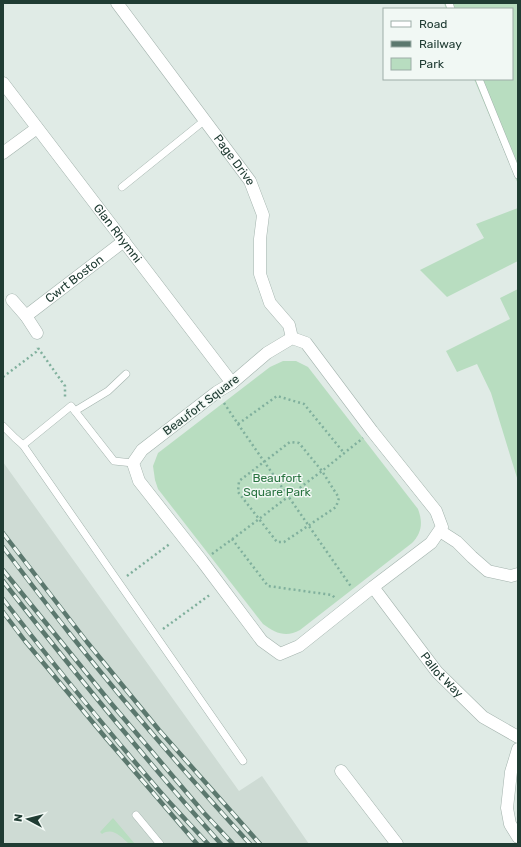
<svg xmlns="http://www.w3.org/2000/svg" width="521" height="847" font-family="Rubik,sans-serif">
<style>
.built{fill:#cedbd4}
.green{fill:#b8ddc0}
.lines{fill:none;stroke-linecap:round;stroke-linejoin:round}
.lane-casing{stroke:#a3b3ad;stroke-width:8}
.street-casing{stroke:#a3b3ad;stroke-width:13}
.path{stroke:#80b09d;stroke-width:2.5;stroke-dasharray:2 3;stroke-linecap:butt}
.lane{stroke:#fff;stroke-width:7}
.street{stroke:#fff;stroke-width:12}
.rail-casing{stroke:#5b786e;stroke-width:4.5}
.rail{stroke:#f1f8f4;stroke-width:3;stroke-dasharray:9;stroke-linecap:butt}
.labels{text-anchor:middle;stroke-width:3;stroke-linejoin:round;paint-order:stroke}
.street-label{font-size:12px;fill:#203c33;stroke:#f1f8f4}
.park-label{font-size:12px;fill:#2a7441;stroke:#f1f8f4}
</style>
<rect width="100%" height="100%" fill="#e0ebe6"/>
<!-- built -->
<polygon class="built" points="3,462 239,791 262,776 309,844 3,844"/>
<!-- green -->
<g class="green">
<polygon points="444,3 518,3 518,184 474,79 512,79 512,9 446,9"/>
<polygon points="518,208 518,261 447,297 420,270 484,238 476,224"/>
<polygon points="518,289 518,481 491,393 477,364 457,372 446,351 510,319 500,298"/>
<path d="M283,361H296L308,367L418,509C423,522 422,533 412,543L300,630C286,638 275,633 263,624L158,489L155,480L153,466L158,453L270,367Z"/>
<path d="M113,818L135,844H129C121,837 113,827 102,834L100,832Z"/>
</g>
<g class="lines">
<!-- lane casing -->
<g class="lane-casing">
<g id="lane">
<polyline points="449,3 451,9"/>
<polyline points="479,79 518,175"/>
<polyline points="122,187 205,120"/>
<polyline points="75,411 108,391 126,374"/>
<polyline points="3,426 15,438 23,445 243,761"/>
<polyline points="23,445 71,406 114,461 133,463"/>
<polyline points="136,815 160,844"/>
</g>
</g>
<!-- street casing -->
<g class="street-casing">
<g id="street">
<path id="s1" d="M117,3L250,181L263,215L260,239V274L270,303L289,325L292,338"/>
<path id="s2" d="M3,83L232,383"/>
<polyline points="3,153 37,128"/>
<polyline points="12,300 26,316 37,333"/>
<path id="s3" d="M26,316L124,241"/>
<polyline points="440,531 457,542 472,557 488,571 511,576 518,574"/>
<path id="s4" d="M373,587L431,543L442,527L436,511L372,431L306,343L292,338L267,353L232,383L217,392L142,450L133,463L139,481L202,561L262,641L280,654L299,646L373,587L437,672L483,717L518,737"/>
<polyline points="518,749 511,772 507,808 510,824 518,837"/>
<polyline points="341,771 397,844"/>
</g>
</g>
<!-- path -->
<g class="path">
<polyline points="38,348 65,386 65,397"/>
<polyline points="3,377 36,352 38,348"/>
<polyline points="224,403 238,424 352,588"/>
<polyline points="238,424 277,396 304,404 344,453"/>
<polyline points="232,539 268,586 332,595 336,599"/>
<path d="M212,554C249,527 285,499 322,471L339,498L336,507L284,542H277L238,492L239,481L290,442L299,443L322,471L363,438"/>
<polyline points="127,576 171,543"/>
<polyline points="163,629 211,594"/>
</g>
<!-- lane -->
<use href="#lane" class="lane"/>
<!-- street -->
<use href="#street" class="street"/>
<!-- rail casing -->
<g class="rail-casing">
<g id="rail">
<polyline points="3,533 87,642 159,730 260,844"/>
<path d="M3,547C25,576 47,605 70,634C127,706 188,776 250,844"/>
<polyline points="3,570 110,702 204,813 233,844"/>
<path d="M3,581C73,671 145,759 221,844"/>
<path d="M3,599C52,663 104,726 157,788C173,807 191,825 208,844"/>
<polyline points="3,612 25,641 105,737 197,844"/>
</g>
</g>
<!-- rail -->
<use href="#rail" class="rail"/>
</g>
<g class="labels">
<!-- street labels -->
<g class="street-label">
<text dy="4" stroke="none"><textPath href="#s1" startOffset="196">Page Drive</textPath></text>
<text dy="4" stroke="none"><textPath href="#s2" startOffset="189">Glan Rhymni</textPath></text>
<text dy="4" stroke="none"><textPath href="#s3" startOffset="61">Cwrt Boston</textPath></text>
<text transform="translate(201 405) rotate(-37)" y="4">Beaufort Square</text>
<text dy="4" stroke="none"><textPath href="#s4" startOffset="1010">Pallot Way</textPath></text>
</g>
<!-- park labels -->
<g class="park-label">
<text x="277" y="482">Beaufort<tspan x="277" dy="14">Square Park</tspan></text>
</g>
</g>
<!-- border -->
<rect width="521" height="847" fill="none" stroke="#203c33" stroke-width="8"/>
<!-- legend -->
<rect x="383" y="8" width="130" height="72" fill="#f1f8f4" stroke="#9dada7"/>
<rect x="391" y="21" width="20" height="6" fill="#ffffff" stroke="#9dada7"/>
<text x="419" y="28" font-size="12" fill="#203c33">Road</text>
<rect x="391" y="41" width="20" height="6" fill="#5b786e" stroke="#9dada7"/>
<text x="419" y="48" font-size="12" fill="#203c33">Railway</text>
<rect x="391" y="58" width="20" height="12" fill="#b8ddc0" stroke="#9dada7"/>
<text x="419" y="68" font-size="12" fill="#203c33">Park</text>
<!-- north arrow -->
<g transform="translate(28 819) rotate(277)" stroke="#f1f8f4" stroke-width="3" paint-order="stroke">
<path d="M0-3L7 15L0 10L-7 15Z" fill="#203c33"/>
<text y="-6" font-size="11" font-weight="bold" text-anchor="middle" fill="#203c33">N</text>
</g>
</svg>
